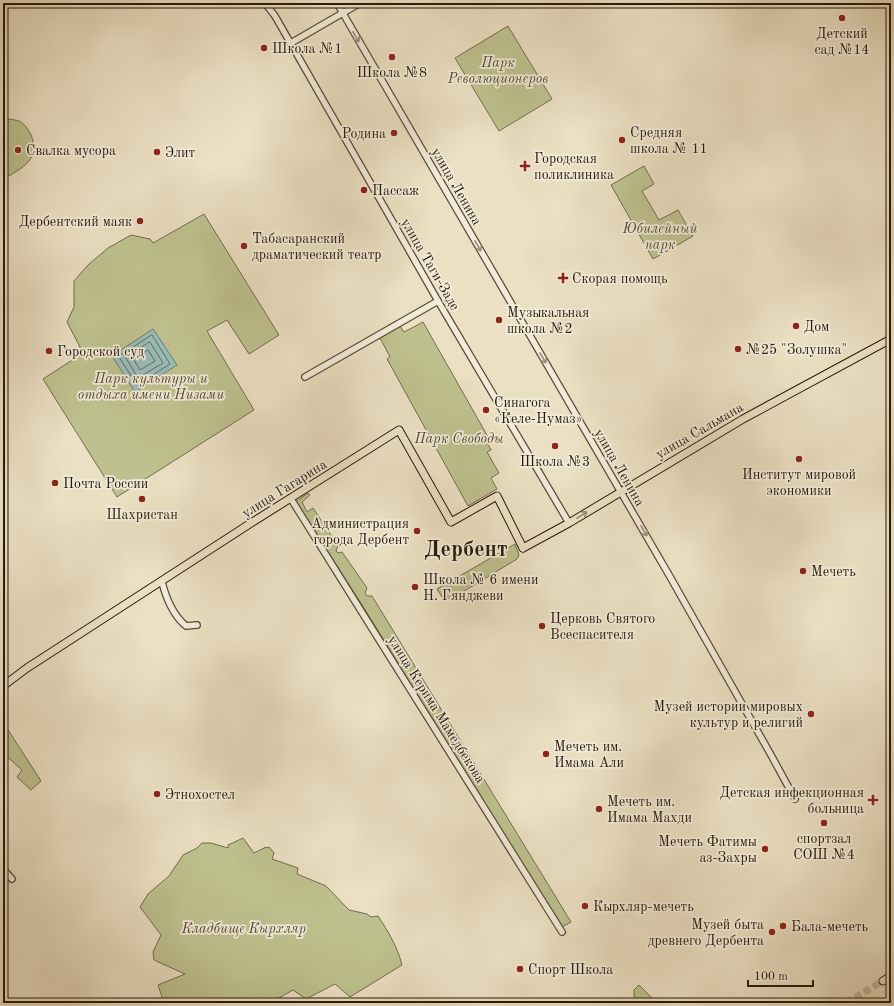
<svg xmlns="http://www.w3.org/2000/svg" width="894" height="1006" font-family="'Old Standard TT',serif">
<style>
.green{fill:#bec18f;stroke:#726d4d}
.water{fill:#99bcb8;stroke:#6b7b73}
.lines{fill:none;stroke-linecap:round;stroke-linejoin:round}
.shore{stroke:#606a62;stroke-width:1}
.trunk-tunnel{stroke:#c4b89e;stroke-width:7;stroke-dasharray:7 3.5;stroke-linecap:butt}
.tertiary-casing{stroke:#584b39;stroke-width:8}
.primary-casing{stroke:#27190b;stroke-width:9}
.trunk-casing{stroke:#27190b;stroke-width:9}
.tertiary{stroke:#f2ebd8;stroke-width:5.5}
.primary{stroke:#ebe0c3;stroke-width:7}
.trunk{stroke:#ebe0c3;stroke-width:7}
.oneway{stroke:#978c7c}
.oneway2{stroke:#938670}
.poi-dot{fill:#8f2418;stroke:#f2ebd8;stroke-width:1.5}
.labels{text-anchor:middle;stroke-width:3.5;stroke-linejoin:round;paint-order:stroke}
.poi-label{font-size:14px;fill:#27190b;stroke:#f2ebd8;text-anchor:start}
.park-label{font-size:14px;font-style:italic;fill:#544b33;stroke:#f2ebd8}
.street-label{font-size:14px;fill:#27190b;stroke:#f2ebd8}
.town-label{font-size:22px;font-weight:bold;fill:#27190b;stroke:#f2ebd8}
</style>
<rect width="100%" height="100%" fill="#ebe0c3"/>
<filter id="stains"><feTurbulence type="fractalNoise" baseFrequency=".005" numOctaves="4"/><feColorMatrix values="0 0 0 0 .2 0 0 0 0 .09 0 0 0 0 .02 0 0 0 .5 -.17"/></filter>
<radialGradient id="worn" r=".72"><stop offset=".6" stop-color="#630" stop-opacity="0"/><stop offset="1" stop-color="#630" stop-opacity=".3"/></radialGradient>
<!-- green -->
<g class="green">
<polygon points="508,26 552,99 499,131 455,58"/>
<path d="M7,119C11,119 15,120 19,121C30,127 37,144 32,156C28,166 12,174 3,179V120Z"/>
<polygon points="644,166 654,184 642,191 659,220 678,210 693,236 653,259 611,185"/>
<polygon points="204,214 279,335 249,354 227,320 207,331 254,410 117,497 43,379 83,353 67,322 74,307 74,281 88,265 108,248 131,235 150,239 153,243"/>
<polygon points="423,322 488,437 485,439 491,450 487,452 499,473 491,478 497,489 468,506 387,359 390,357 380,338 400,326 404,332"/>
<path d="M308,493L310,495L302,502L307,512L313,508L338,546L336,551L338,553L342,552L367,588L365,593L367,596H372L571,922L562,927C501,830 441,734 382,637C354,591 324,547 296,502Z"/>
<polygon points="515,544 519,555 517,559 451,599 442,597 437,589"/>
<polygon points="3,722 41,781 31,790 17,777 22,770 3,753"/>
<path d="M243,838L254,853L266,847L267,848L269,847L274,853L272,859L298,868L297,874L326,886L349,910L367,914L371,917L378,916C388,931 398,948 402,965L350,997L335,984L306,999L293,990L270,1003H164L158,985L185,974L154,960L153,952L161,935L140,907L148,894L169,876L183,855L197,848L202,843H211L228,848V845Z"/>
<polygon points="639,985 657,1003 640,1003 634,996 634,990"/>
</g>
<!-- water -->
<polygon class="water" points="153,329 177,365 135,392 112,356"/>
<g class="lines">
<!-- shore -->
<g class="shore">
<polygon points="152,335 170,364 137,385 119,357"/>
<polygon points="150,342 163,363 138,378 126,358"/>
<polygon points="148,350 155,361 140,370 134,360"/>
</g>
<!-- trunk-tunnel -->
<polyline class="trunk-tunnel" points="846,1003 883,981"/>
<!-- tertiary casing -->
<g class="tertiary-casing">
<g id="tertiary">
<polyline points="265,3 275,16 438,301 569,523"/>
<polyline points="337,3 669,575 771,755 795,799"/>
<polyline points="291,43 360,3"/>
<polyline points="305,377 438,301"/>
<polyline points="291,499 562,932"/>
<path d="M162,582C166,598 173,615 186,626L197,625"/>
<polyline points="3,869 12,879"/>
</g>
</g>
<!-- primary casing -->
<g class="primary-casing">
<g id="primary">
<polyline points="523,548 569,523 743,419 891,339"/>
<polyline points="3,686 27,668 251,523 399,430 451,522 497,496 523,548"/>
</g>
</g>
<!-- trunk casing -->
<g class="trunk-casing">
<polyline id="trunk" points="883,981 891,976"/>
</g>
<!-- tertiary -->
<use href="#tertiary" class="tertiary"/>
<!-- primary -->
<use href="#primary" class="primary"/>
<!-- trunk -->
<use href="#trunk" class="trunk"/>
</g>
<!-- one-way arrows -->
<defs><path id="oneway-shaft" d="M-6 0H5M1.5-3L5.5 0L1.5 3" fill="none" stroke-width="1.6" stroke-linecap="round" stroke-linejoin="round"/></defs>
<g class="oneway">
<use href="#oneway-shaft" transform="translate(356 37) rotate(60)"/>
<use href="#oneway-shaft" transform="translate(478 246) rotate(60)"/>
<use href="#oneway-shaft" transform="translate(543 358) rotate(60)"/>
<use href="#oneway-shaft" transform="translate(644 531) rotate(60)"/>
</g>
<use class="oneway2" href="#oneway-shaft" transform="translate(582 515) rotate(-31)"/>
<!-- markers -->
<g class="poi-dot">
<circle cx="842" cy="18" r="4"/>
<circle cx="264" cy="48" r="4"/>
<circle cx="392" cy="57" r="4"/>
<circle cx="394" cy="133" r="4"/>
<circle cx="622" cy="140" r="4"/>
<circle cx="18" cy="150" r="4"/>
<circle cx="157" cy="152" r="4"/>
<path d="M523 160h4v4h4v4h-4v4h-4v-4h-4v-4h4z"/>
<circle cx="364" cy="190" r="4"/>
<circle cx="140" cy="221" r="4"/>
<circle cx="244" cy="246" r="4"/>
<path d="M561 272h4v4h4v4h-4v4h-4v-4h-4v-4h4z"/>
<circle cx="499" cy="320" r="4"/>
<circle cx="796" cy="326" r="4"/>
<circle cx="738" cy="349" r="4"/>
<circle cx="49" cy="351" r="4"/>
<circle cx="486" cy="410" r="4"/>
<circle cx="555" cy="446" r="4"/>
<circle cx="799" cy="459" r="4"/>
<circle cx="55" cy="483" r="4"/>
<circle cx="142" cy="499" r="4"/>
<circle cx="417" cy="531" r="4"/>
<circle cx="803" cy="571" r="4"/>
<circle cx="415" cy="587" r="4"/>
<circle cx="542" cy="626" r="4"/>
<circle cx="811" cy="714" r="4"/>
<circle cx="546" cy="754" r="4"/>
<circle cx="157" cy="794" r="4"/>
<path d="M871 794h4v4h4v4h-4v4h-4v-4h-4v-4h4z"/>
<circle cx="599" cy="809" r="4"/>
<circle cx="824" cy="823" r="4"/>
<circle cx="765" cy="849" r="4"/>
<circle cx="585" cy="906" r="4"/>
<circle cx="783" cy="926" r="4"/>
<circle cx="772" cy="932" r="4"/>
<circle cx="520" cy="969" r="4"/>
</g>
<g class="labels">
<!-- poi labels -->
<g class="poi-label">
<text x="842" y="38" text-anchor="middle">Детский<tspan x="842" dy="16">сад №14</tspan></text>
<text x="272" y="53">Школа №1</text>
<text x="392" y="77" text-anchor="middle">Школа №8</text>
<text x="630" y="137">Средняя<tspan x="630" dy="16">школа № 11</tspan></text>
<text x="386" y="138" text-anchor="end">Родина</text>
<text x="26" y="155">Свалка мусора</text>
<text x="165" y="157">Элит</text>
<text x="534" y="163">Городская<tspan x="534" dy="16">поликлиника</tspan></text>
<text x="372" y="195">Пассаж</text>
<text x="132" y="226" text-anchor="end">Дербентский маяк</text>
<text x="252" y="243">Табасаранский<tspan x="252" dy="16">драматический театр</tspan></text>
<text x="572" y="283">Скорая помощь</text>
<text x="507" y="317">Музыкальная<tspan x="507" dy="16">школа №2</tspan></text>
<text x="804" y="331">Дом</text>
<text x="746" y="354">№25 "Золушка"</text>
<text x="57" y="356">Городской суд</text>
<text x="494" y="407">Синагога<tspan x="494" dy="16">«Келе-Нумаз»</tspan></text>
<text x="555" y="466" text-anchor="middle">Школа №3</text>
<text x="799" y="479" text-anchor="middle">Институт мировой<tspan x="799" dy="16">экономики</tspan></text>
<text x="63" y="488">Почта России</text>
<text x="142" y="519" text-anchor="middle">Шахристан</text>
<text x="409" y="528" text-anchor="end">Администрация<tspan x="409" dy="16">города Дербент</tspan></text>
<text x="811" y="576">Мечеть</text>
<text x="423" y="584">Школа № 6 имени<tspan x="423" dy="16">Н. Гянджеви</tspan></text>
<text x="550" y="623">Церковь Святого<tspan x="550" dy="16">Всеспасителя</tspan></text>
<text x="803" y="711" text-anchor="end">Музей истории мировых<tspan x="803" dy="16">культур и религий</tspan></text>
<text x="554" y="751">Мечеть им.<tspan x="554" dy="16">Имама Али</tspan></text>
<text x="864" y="797" text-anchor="end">Детская инфекционная<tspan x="864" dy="16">больница</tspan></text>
<text x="165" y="799">Этнохостел</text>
<text x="607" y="806">Мечеть им.<tspan x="607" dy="16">Имама Махди</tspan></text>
<text x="824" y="843" text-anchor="middle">спортзал<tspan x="824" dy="16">СОШ №4</tspan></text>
<text x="757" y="846" text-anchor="end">Мечеть Фатимы<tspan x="757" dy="16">аз-Захры</tspan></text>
<text x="593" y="911">Кырхляр-мечеть</text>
<text x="764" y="929" text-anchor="end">Музей быта<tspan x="764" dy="16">древнего Дербента</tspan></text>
<text x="791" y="931">Бала-мечеть</text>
<text x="528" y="974">Спорт Школа</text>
</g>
<!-- park labels -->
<g class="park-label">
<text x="498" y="67">Парк<tspan x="498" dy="16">Революционеров</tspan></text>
<text x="660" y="233">Юбилейный<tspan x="660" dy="16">парк</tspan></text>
<text x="151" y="383">Парк культуры и<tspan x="151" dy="16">отдыха имени Низами</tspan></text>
<text x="459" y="443">Парк Свободы</text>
<text x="244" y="933">Кладбище Кырхляр</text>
</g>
<!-- street labels -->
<g class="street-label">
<text transform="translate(457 186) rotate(60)" y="5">улица Ленина</text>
<text transform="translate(431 264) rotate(60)" y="5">улица Таги-Заде</text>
<text transform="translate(699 430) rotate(-30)" y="5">улица Сальмана</text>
<text transform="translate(620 467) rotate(60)" y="5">улица Ленина</text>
<text transform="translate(284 488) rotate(-32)" y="5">улица Гагарина</text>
<text transform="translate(437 709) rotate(58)" y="5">улица Керима Мамедбекова</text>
</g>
<!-- town labels -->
<g class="town-label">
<text x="466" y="556">Дербент</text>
</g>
</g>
<!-- margin -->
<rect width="894" height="1006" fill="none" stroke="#ebe0c3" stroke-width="16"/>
<rect x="4" y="4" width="886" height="998" fill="none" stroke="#27190b" stroke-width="2"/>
<rect x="8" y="8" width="878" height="990" fill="none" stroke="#27190b"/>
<!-- scale -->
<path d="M748 980v6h65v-6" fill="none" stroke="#27190b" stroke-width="2"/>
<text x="754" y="980" font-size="12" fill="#27190b" stroke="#f2ebd8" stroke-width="3" paint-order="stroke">100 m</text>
<rect width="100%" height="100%" filter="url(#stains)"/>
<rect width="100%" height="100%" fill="url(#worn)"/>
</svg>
